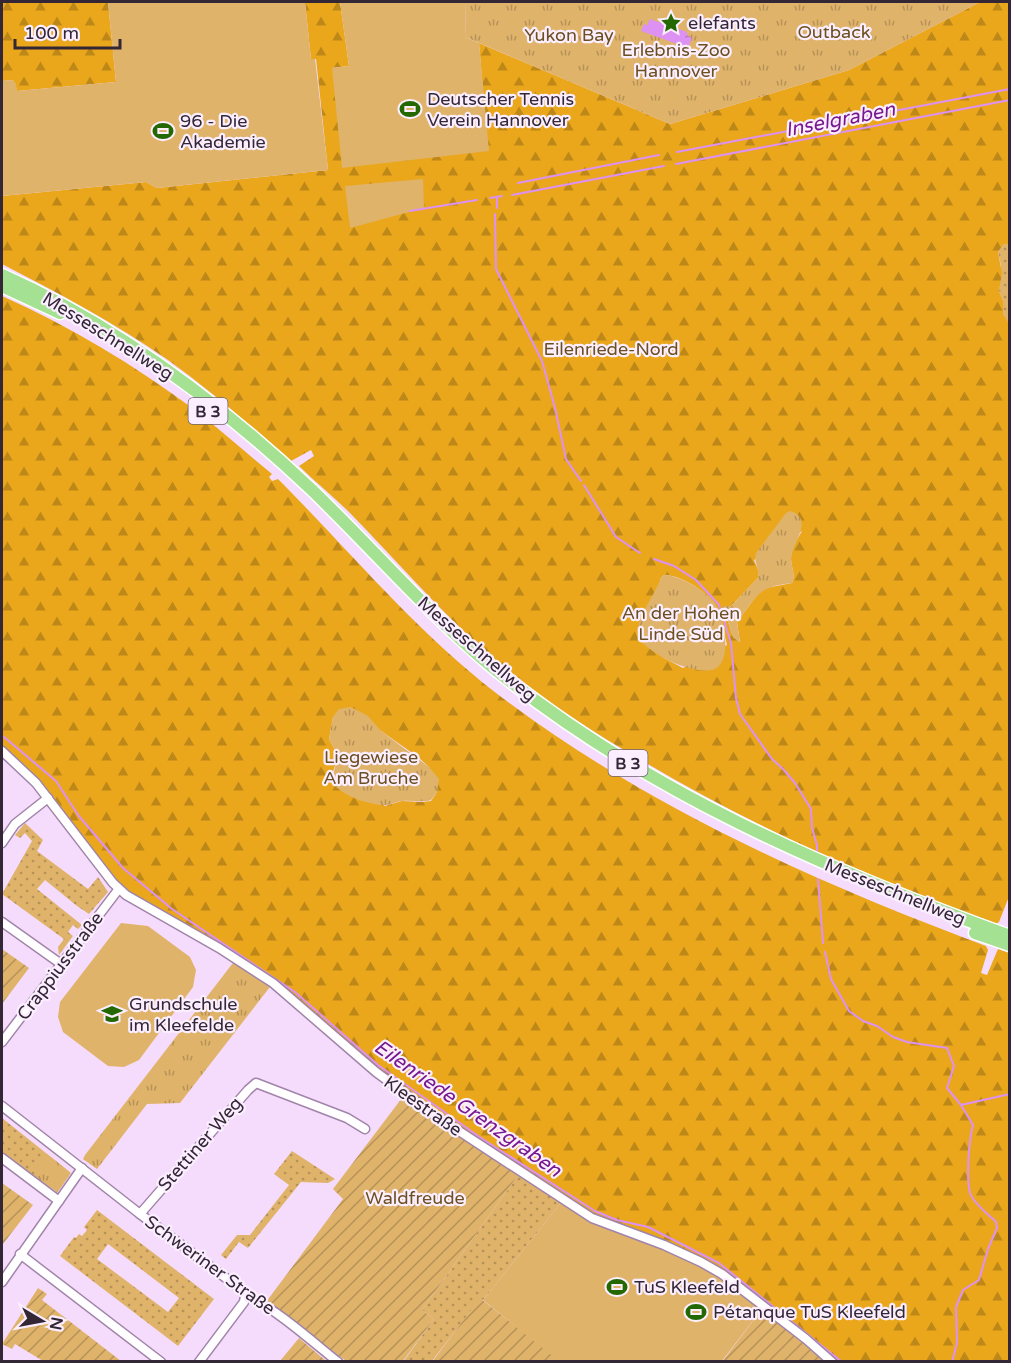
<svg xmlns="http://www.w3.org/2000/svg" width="1011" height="1363" font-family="'Varela Round',sans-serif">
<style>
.grass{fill:url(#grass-dots);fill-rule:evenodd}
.forest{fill:url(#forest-firs);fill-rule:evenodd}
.park{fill:url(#park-tufts)}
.garden{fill:url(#garden-furrows)}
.pitch{fill:#e0b36a}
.water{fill:url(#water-ripples)}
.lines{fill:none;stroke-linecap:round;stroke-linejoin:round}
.stream{stroke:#dd91f2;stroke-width:2}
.minor-casing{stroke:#a184a9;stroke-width:11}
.highway-casing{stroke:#fff;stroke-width:15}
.minor{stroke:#fff;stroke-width:8}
.highway{stroke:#a4e192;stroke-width:12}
.labels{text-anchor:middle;stroke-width:4.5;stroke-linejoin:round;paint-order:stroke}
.shield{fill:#fbeeff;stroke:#6f6372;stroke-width:1.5}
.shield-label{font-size:16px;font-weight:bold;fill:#332736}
.poi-label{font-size:18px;fill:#332736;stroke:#fbeeff;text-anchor:start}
.park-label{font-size:18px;fill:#6b4f1f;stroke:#fbeeff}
.street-label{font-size:18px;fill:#332736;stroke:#fbeeff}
.water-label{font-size:20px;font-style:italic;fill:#77198e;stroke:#fbeeff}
</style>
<defs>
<pattern id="grass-dots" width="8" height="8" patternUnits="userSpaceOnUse" patternTransform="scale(1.5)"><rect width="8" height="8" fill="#e0b36a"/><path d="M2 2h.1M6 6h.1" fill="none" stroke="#b69258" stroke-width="1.8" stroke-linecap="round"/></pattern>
<pattern id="forest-firs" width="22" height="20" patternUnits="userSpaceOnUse" patternTransform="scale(1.5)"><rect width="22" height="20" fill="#eaa71b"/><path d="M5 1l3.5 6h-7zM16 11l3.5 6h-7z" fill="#be8819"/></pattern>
<pattern id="park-tufts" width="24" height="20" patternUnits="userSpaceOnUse" patternTransform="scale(1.5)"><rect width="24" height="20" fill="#e0b36a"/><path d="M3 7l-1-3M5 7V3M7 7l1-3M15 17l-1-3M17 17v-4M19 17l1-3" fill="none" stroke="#b69258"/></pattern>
<pattern id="garden-furrows" width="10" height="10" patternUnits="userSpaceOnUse" patternTransform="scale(1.5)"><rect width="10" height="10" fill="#e0b36a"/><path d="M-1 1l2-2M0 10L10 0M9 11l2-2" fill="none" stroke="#b69258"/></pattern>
<pattern id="water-ripples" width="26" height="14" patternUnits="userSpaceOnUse" patternTransform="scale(1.5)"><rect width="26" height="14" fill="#dd91f2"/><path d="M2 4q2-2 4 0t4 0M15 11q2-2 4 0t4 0" fill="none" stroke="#b476c5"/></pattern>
</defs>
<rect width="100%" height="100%" fill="#f5dcfc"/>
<!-- grass -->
<g class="grass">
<polygon points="1004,244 1009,244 1009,325 1003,314 1003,301 999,291 1001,266 998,252"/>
<polygon points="25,823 43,840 37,851 88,889 98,877 108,892 89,914 77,906 45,880 37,889 82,925 78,929 73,925 68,932 73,936 59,955 58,947 64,939 2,894 32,841 25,833 20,838 15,835"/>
<path d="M2,1118L71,1173L55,1196L2,1156ZM47,1155L71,1173L56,1192L37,1178Z"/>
<polygon points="292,1151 335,1179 328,1183 301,1182 248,1248 239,1242 226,1259 221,1255 237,1235 250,1235 289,1185 274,1174"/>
<polygon points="521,1171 564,1199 483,1300 480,1299 432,1361 403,1362 434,1319 422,1310"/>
<path d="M97,1210L214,1299L178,1346L60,1256L74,1237L76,1238L79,1234L82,1236L87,1230L84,1227ZM108,1244L179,1298L168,1312L97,1259Z"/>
</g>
<!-- forest -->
<g class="forest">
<polygon points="2,2 108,2 116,82 17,91 13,80 2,81"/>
<path d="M305,2H340L349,66L332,68L488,151L479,43L670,124L849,70L980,2H1009L1010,244H1004L998,252L1002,273L999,291L1003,301V314L1010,325V894L999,922L994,925C870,878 755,828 641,760C594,733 548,703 506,669C449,622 401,565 349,512C333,496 315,482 299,466L314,456L311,450L291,461C251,426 211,391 168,360C115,323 58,293 2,264V196L146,182L157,188L328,170L316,59H311ZM802,531C797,540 791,548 791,559C791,567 796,574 792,583L766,588L760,591L737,622L740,642L733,637L723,606H731L758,578L759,572L754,560ZM664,575C681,575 704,590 714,603C722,614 724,633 727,645L683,668L664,658L642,642L661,578Z"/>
<path d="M2,296C70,326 134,365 195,410C221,430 246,453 272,474L269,477L272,481L278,479L283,484C353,555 417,632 496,693C643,805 814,882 986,946L988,950L981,973L987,975L998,949L1009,953V1361H832L592,1218L430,1112L273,983L126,895L36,783L2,751ZM333,717L381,731L418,757L429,767L437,792L431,801L422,802L402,801L385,806L331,777L337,760L335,750L329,739Z"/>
</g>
<!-- park -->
<g class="park">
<polygon points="466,2 980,2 849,70 670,124 465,37"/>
<path d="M790,511C815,518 792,544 791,558C791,567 796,574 792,583C757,587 758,595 737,622L740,643L733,637L723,606H731L758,578C760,568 753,562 756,553L786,513Z"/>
<path d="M664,575C679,575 707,591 715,604C724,618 731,653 719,666C705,682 639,652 638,633C636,618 656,593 661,578Z"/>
<path d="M351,707L368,716L381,731L429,767L439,779L437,792L431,800C421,803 412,800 402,801C395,802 389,806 383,805C365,804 342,795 331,782L337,760L335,750L329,739L333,717L339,709Z"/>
<polygon points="236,959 273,983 180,1103 147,1104 97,1169 83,1159 85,1155"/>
<polygon points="47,1154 71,1173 57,1192 36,1178 38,1175 34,1172"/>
</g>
<!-- garden -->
<g class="garden">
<polygon points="2,949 29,968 2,1004"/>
<polygon points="405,1094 521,1171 422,1310 434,1319 403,1361 346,1361 266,1302 343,1199 333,1189"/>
<polygon points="2,1183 33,1205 3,1244 2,1243"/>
<polygon points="38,1288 47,1294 42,1300 121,1361 43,1361 15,1344 12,1349 2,1344"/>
<polygon points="480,1298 560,1361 432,1362"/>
<polygon points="764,1306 832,1362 722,1362"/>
<polygon points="299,1338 326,1361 280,1361"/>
</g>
<!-- pitch -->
<g class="pitch">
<polygon points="108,2 305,2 311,59 315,59 328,170 157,188 146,182 2,196 2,81 13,80 16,84 17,91 116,82"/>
<polygon points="340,2 466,2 465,37 479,43 489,151 342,168 332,68 349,66"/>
<polygon points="423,179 424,208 350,228 345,186"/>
<polygon points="121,923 148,926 190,957 196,970 193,987 139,1060 124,1067 108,1066 63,1032 58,1017 60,1002"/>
<polygon points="564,1199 592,1218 701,1262 764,1306 722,1361 560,1362 483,1300"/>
</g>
<!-- water -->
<polygon class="water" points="650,19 687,32 687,35 692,38 688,48 641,31 644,24 647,25"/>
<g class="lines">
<!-- stream -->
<g class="stream">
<polyline points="677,152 1010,89"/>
<polyline points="676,164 1010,100"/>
<polyline points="518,183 659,155"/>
<polyline points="512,195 664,166"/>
<polyline points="490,198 502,196"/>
<polyline points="497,208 497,197"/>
<polyline points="410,211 477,200"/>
<polyline points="495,214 496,269 542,361 555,408 566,459 581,481"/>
<polyline points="584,485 616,537 640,553"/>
<polyline points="654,559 674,566 696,580 719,605 731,643 736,698 740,714 772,759 783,769 795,783 811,809 812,828 817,845 817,853"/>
<polyline points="4,737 56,781 78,815 123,868 172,909 295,992 378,1065 481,1138 595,1211 617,1220 648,1227 719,1263 842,1362"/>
<polyline points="818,879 823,943"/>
<path d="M825,952L831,979L849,1011L863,1021L877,1026L893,1037L907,1042L947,1048L954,1066L947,1088L961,1105L973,1125C969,1139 966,1178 970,1193C974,1204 988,1214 996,1222L997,1228L988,1249L979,1280L963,1290L956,1307L957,1343L952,1362"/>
<polyline points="961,1105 1010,1094"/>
</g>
<!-- minor casing -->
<g class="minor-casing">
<g id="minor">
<polyline points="2,751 36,783 113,883 126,895 219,948 273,983 376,1072 430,1112 592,1218 664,1245 701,1262 722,1274 806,1339 832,1362"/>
<polyline points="2,843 15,824 48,798"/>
<polyline points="2,922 61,964"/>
<polyline points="2,1042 118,890"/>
<path d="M2,1106L140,1214L242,1290L245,1296C271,1304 315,1344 338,1362"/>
<polyline points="2,1158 59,1201"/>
<polyline points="140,1214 248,1090 256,1083 347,1118 365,1129"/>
<polyline points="20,1254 161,1362"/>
<polyline points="2,1282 82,1168"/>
<polyline points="199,1362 244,1302 245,1296"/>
</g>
</g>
<!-- highway casing -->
<g class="highway-casing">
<g id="highway">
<path d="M2,275C117,326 221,404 312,490C372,548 427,612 491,666C642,790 827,870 1010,936"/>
<polyline points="2,286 60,313"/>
<polyline points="975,933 1010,945"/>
</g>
</g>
<!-- minor -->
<use href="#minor" class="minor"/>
<!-- highway -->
<use href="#highway" class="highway"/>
</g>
<!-- icons -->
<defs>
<g id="sight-bare" transform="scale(1.62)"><path d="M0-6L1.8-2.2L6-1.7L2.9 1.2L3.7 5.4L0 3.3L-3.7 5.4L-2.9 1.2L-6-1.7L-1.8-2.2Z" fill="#236800" stroke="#fbeeff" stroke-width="2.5" paint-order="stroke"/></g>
<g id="stadium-bare" transform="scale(1.62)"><path d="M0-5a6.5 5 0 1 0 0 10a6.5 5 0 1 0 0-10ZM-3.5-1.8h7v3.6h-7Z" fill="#236800" stroke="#fbeeff" stroke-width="2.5" paint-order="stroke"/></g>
<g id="school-bare" transform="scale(1.62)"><path d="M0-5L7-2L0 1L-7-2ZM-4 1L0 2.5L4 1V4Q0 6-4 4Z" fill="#236800" stroke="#fbeeff" stroke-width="2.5" paint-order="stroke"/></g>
</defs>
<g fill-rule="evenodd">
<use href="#sight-bare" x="671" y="23"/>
<use href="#stadium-bare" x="410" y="109"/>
<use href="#stadium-bare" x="163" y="131"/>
<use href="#school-bare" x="112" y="1014"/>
<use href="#stadium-bare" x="617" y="1287"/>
<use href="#stadium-bare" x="696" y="1312"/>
</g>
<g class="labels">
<!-- shield labels -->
<g class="shield">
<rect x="188.5" y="398" width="39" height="26" rx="4.5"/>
<rect x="608.5" y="750" width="39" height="26" rx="4.5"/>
</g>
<g class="shield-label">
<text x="208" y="417">B 3</text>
<text x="628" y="769">B 3</text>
</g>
<!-- poi labels -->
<g class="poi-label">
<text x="688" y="29">elefants</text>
<text x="427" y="105">Deutscher Tennis<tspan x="427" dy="21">Verein Hannover</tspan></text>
<text x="180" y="127">96 - Die<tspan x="180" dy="21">Akademie</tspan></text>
<text x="129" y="1010">Grundschule<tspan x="129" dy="21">im Kleefelde</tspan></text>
<text x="634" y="1293">TuS Kleefeld</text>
<text x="713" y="1318">Pétanque TuS Kleefeld</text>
</g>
<!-- park labels -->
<g class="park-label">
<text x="834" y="38">Outback</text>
<text x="569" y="41">Yukon Bay</text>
<text x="676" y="56">Erlebnis-Zoo<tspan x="676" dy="21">Hannover</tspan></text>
<text x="611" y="355">Eilenriede-Nord</text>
<text x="681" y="619">An der Hohen<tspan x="681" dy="21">Linde Süd</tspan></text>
<text x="371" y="763">Liegewiese<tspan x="371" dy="21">Am Bruche</tspan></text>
<text x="415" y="1204">Waldfreude</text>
</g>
<!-- street labels -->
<g class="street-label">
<text transform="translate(108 336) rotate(32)" y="6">Messeschnellweg</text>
<text transform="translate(477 649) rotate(41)" y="6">Messeschnellweg</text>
<text transform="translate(895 892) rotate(22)" y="6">Messeschnellweg</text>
<text transform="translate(60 966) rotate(-53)" y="6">Crappiusstraße</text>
<text transform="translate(423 1106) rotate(35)" y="6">Kleestraße</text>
<text transform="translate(200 1144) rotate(-49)" y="6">Stettiner Weg</text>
<text transform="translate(210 1265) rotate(36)" y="6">Schweriner Straße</text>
</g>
<!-- water labels -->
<g class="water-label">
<text transform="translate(840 119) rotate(-11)" y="7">Inselgraben</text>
<text transform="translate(468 1108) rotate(35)" y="7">Eilenriede Grenzgraben</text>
</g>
</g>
<!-- border -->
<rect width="1011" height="1363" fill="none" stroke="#332736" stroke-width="6"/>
<!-- north arrow -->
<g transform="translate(42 1321) rotate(100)" stroke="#fbeeff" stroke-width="4.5" paint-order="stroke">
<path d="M0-4.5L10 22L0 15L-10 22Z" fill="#332736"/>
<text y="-9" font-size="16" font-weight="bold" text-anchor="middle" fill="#332736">N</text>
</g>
<!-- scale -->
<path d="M15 39v9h105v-9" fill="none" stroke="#332736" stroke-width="3"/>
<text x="24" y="39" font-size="18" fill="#332736" stroke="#fbeeff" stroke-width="4.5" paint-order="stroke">100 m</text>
</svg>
